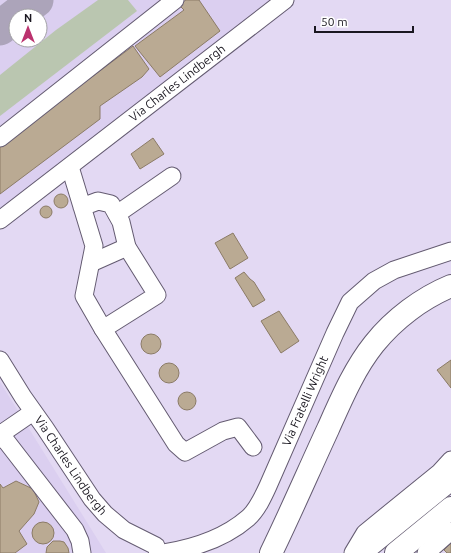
<svg xmlns="http://www.w3.org/2000/svg" width="451" height="553" font-family="Ubuntu,sans-serif">
<style>
.built{fill:#dbcff0;fill-rule:evenodd}
.green{fill:#bac6b0}
.lines{fill:none;stroke-linecap:round;stroke-linejoin:round}
.taxiway{stroke:#aca4ba;stroke-width:35}
.building{fill:#baaa93;stroke:#8b7b66}
.minor-casing{stroke:#645b71;stroke-width:19}
.highway-casing{stroke:#645b71;stroke-width:24}
.minor{stroke:#fff;stroke-width:17}
.highway{stroke:#fff;stroke-width:22}
.labels{text-anchor:middle;stroke-width:4;stroke-linejoin:round;paint-order:stroke}
.street-label{font-size:12px;fill:#1a1720;stroke:#fff}
</style>
<rect width="100%" height="100%" fill="#e3d9f3"/>
<!-- built -->
<g class="built">
<path d="M0,0H270L0,211ZM16,16H40V40H16Z"/>
<polygon points="0,382 23,419 106,553 0,553"/>
</g>
<!-- green -->
<polygon class="green" points="98,0 128,0 137,11 0,116 0,75 56,30"/>
<g class="lines">
<!-- taxiway -->
<polyline class="taxiway" points="0,28 36,0"/>
</g>
<!-- building -->
<g class="building">
<polygon points="186,0 199,0 220,31 160,77 135,46 184,10 179,5"/>
<polygon points="133,46 149,69 142,77 100,106 100,119 0,194 0,146"/>
<polygon points="153,138 164,154 140,169 131,154"/>
<circle cx="61" cy="201" r="7"/>
<circle cx="46" cy="212" r="6"/>
<polygon points="233,233 248,258 230,269 215,243"/>
<polygon points="244,272 250,279 254,282 265,300 253,307 235,278"/>
<polygon points="279,311 299,341 281,353 261,321"/>
<circle cx="151" cy="344" r="10"/>
<polygon points="451,360 451,388 437,370"/>
<circle cx="169" cy="373" r="10"/>
<circle cx="187" cy="401" r="9"/>
<polygon points="16,481 33,489 39,502 34,514 19,531 27,544 15,553 0,553 0,484 3,488"/>
<circle cx="43" cy="533" r="11"/>
<polygon points="53,541 60,541 64,542 68,548 69,553 46,553 47,547"/>
<polygon points="451,543 451,553 447,553 444,550"/>
</g>
<g class="lines">
<!-- minor casing -->
<g class="minor-casing">
<g id="minor">
<polyline points="0,138 175,0"/>
<polyline points="70,167 94,246 84,296 103,329 157,295 127,247 121,222 111,204 98,201 82,207"/>
<polyline points="117,214 172,176"/>
<path id="s1" d="M0,220L285,0"/>
<polyline points="91,263 127,247"/>
<polyline points="103,329 176,444 185,452 223,431 238,427 253,447"/>
<path id="s2" d="M0,360L23,397L45,428L92,499L105,514L124,530L156,546L158,553"/>
<polyline points="0,433 75,530 80,541 82,553"/>
<polyline points="0,439 1,434 33,412"/>
<path id="s3" d="M164,553C195,548 225,538 248,518C257,510 263,497 268,486L335,333L350,302L374,281L394,270L451,251"/>
<polyline points="353,553 365,533 440,472 451,460"/>
<polyline points="426,553 451,531"/>
</g>
</g>
<!-- highway casing -->
<g class="highway-casing">
<g id="highway">
<path d="M271,553C291,512 309,470 328,429C341,400 354,369 374,344C394,319 422,298 451,286"/>
<polyline points="360,553 451,479"/>
<polyline points="396,553 451,508"/>
</g>
</g>
<!-- minor -->
<use href="#minor" class="minor"/>
<!-- highway -->
<use href="#highway" class="highway"/>
</g>
<g class="labels">
<!-- street labels -->
<g class="street-label">
<text dy="4" stroke="none"><textPath href="#s1" startOffset="224">Via Charles Lindbergh</textPath></text>
<text dy="4" stroke="none"><textPath href="#s3" startOffset="223">Via Fratelli Wright</textPath></text>
<text dy="4" stroke="none"><textPath href="#s2" startOffset="127">Via Charles Lindbergh</textPath></text>
</g>
</g>
<!-- north arrow -->
<g transform="translate(28 28)"><circle r="19" fill="#ffffff" stroke="#a3a2a6"/>
<path d="M0-3L7 15L0 10L-7 15Z" fill="#bb326e"/>
<text y="-6" font-size="11" font-weight="bold" text-anchor="middle" fill="#1a1720">N</text>
</g>
<!-- scale -->
<path d="M315 26v6h98v-6" fill="none" stroke="#1a1720" stroke-width="2"/>
<text x="321" y="26" font-size="12" fill="#1a1720" stroke="#ffffff" stroke-width="3" paint-order="stroke">50 m</text>
</svg>
